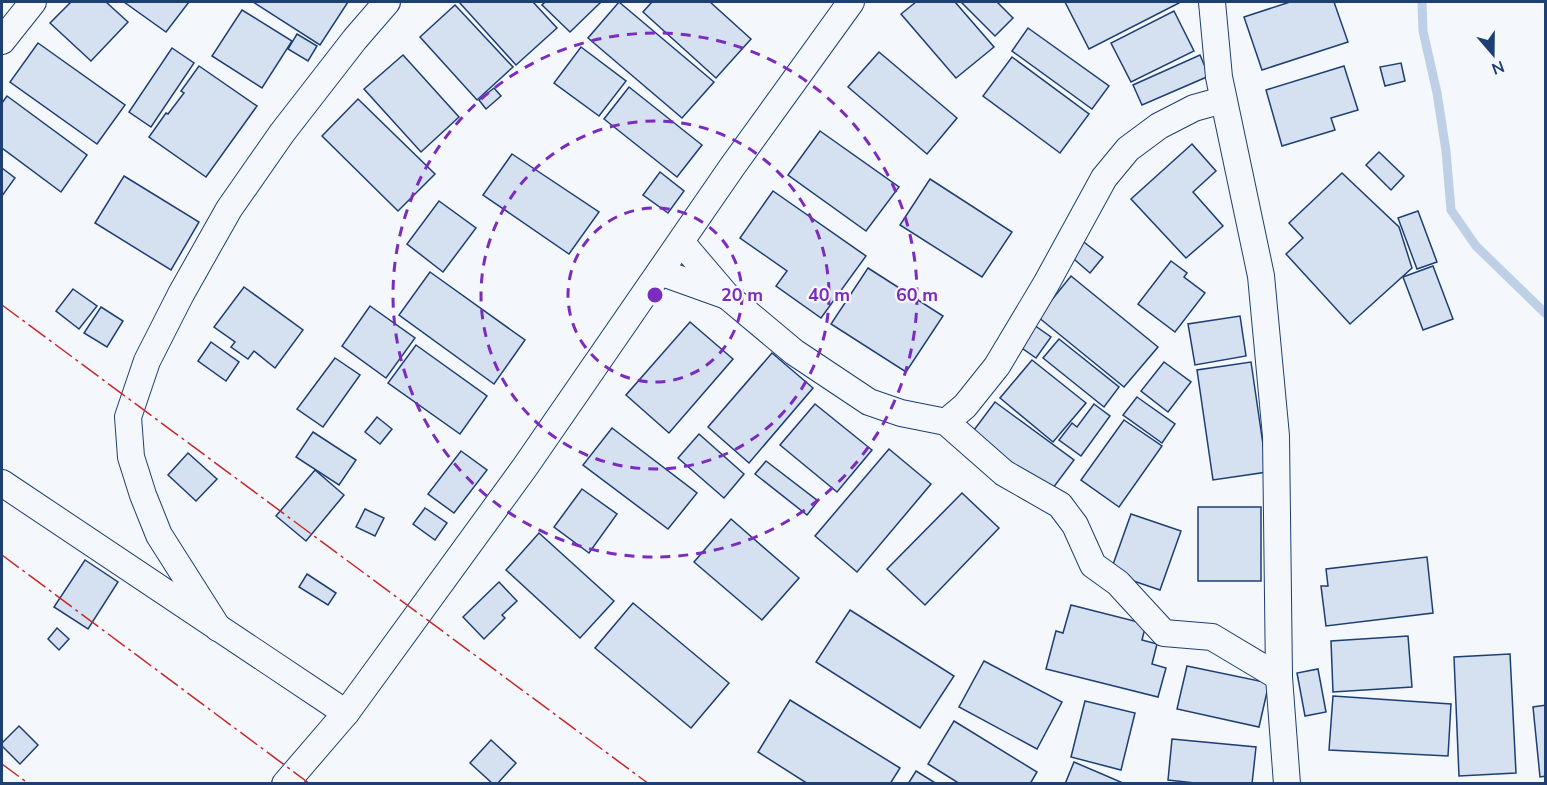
<svg xmlns="http://www.w3.org/2000/svg" width="1547" height="785" font-family="'Nunito Sans',sans-serif">
<style>
.lines{fill:none;stroke-linecap:round;stroke-linejoin:round}
.stream{stroke:#bed0e5;stroke-width:9}
.building{fill:#d5e0f0;stroke:#1d3f73;stroke-width:1.5}
.street-casing{stroke:#1d3f73;stroke-width:28}
.street{stroke:#f4f7fb;stroke-width:26}
.power{stroke:#c62828;stroke-width:1.5;stroke-dasharray:21 4.5 3 4.5;stroke-linecap:butt}
.ring{fill:none;stroke:#7b2cbf;stroke-width:3;stroke-dasharray:10 8}
.centre{fill:#7b2cbf;stroke:#f4f7fb;stroke-width:3}
.ring-label{font-size:18px;text-anchor:middle;font-weight:bold;fill:#7b2cbf;stroke:#f4f7fb;stroke-width:4.5;stroke-linejoin:round;paint-order:stroke}
</style>
<rect width="100%" height="100%" fill="#f4f7fb"/>
<g class="lines">
<!-- stream -->
<polyline class="stream" points="1422,2 1423,31 1437,93 1446,151 1451,210 1476,246 1546,314"/>
</g>
<!-- building -->
<g class="building">
<polygon points="71,2 106,2 128,22 91,61 50,23"/>
<polygon points="124,2 189,2 166,32"/>
<polygon points="253,2 348,2 320,45"/>
<polygon points="459,2 533,2 557,28 516,65"/>
<polygon points="545,2 601,2 570,32 542,5"/>
<polygon points="619,2 714,82 682,118 588,38"/>
<polygon points="652,2 710,2 751,39 716,78 643,12"/>
<polygon points="916,2 955,2 994,47 956,78 901,14"/>
<polygon points="961,2 997,2 1013,18 995,36"/>
<polygon points="1065,2 1179,2 1179,3 1089,49"/>
<polygon points="1290,2 1334,2 1348,42 1262,70 1244,17"/>
<polygon points="455,5 513,67 477,100 420,37"/>
<polygon points="242,10 292,41 262,88 212,56"/>
<polygon points="1174,11 1194,51 1131,82 1111,43"/>
<polygon points="1028,28 1109,86 1092,109 1012,51"/>
<polygon points="297,34 317,46 308,61 288,49"/>
<polygon points="38,43 125,105 97,144 10,82"/>
<polygon points="581,47 626,81 599,116 554,83"/>
<polygon points="172,48 194,63 151,127 129,112"/>
<polygon points="879,52 957,118 927,154 848,87"/>
<polygon points="403,55 459,117 421,152 364,89"/>
<polygon points="1200,55 1209,76 1142,105 1133,85"/>
<polygon points="1012,57 1089,114 1060,153 983,96"/>
<polygon points="1401,63 1405,81 1385,86 1380,67"/>
<polygon points="199,66 257,106 206,177 149,137 166,113 168,114 184,93 181,91"/>
<polygon points="1344,66 1358,110 1331,118 1335,130 1282,146 1266,90"/>
<polygon points="629,87 702,145 677,177 604,119"/>
<polygon points="494,88 501,96 486,109 479,100"/>
<polygon points="7,96 87,155 61,192 2,148 2,103"/>
<polygon points="358,99 435,174 398,211 322,136"/>
<polygon points="820,131 899,187 866,231 788,175"/>
<polygon points="1192,144 1216,171 1193,192 1223,226 1186,258 1131,199"/>
<polygon points="1379,152 1404,176 1391,190 1366,165"/>
<polygon points="512,154 599,212 569,254 483,195"/>
<polygon points="2,168 15,178 2,196"/>
<polygon points="660,172 684,191 668,213 643,195"/>
<polygon points="1342,173 1399,227 1412,268 1350,324 1286,254 1303,238 1289,223"/>
<polygon points="124,176 199,222 171,270 95,223"/>
<polygon points="930,179 1012,232 982,277 900,225"/>
<polygon points="773,191 866,256 821,318 776,286 787,271 740,238"/>
<polygon points="439,201 476,228 443,272 407,244"/>
<polygon points="1418,211 1437,262 1417,269 1398,218"/>
<polygon points="1080,239 1103,257 1090,273 1068,254"/>
<polygon points="1171,261 1187,273 1184,277 1205,293 1175,332 1138,304"/>
<polygon points="1433,266 1453,319 1423,330 1403,277"/>
<polygon points="868,268 943,316 906,372 831,324"/>
<polygon points="430,272 525,340 494,384 399,315"/>
<polygon points="1071,276 1158,347 1124,387 1038,317"/>
<polygon points="244,287 303,330 275,368 254,351 248,359 231,347 235,342 214,327"/>
<polygon points="73,289 97,306 79,329 56,311"/>
<polygon points="370,306 415,338 386,378 342,346"/>
<polygon points="101,307 123,321 107,347 84,333"/>
<polygon points="1240,316 1246,356 1195,365 1188,324"/>
<polygon points="690,322 733,359 669,433 626,395"/>
<polygon points="1034,325 1051,337 1036,358 1019,346"/>
<polygon points="1059,339 1119,387 1104,407 1043,358"/>
<polygon points="211,342 239,362 226,381 198,361"/>
<polygon points="416,345 487,396 460,434 388,383"/>
<polygon points="772,353 813,388 749,463 708,427"/>
<polygon points="335,358 360,375 323,427 297,409"/>
<polygon points="1032,360 1086,403 1053,442 1000,398"/>
<polygon points="1164,362 1191,382 1168,412 1141,391"/>
<polygon points="1251,362 1267,472 1213,480 1197,370"/>
<polygon points="1137,397 1175,424 1162,443 1123,415"/>
<polygon points="995,402 1074,460 1050,492 971,434"/>
<polygon points="815,404 872,450 837,492 780,445"/>
<polygon points="1094,404 1110,416 1081,456 1059,440 1072,423 1077,427"/>
<polygon points="377,417 392,429 380,444 365,432"/>
<polygon points="1124,420 1162,446 1119,507 1081,480"/>
<polygon points="612,428 697,493 668,529 583,465"/>
<polygon points="313,432 356,460 339,485 296,457"/>
<polygon points="699,434 744,474 724,498 678,458"/>
<polygon points="889,449 931,484 857,572 815,536"/>
<polygon points="461,451 487,470 454,513 428,494"/>
<polygon points="188,453 217,479 196,501 168,475"/>
<polygon points="766,461 818,501 807,515 755,474"/>
<polygon points="315,470 344,495 306,541 276,516"/>
<polygon points="582,489 617,514 589,553 554,527"/>
<polygon points="962,493 999,528 925,605 887,569"/>
<rect x="1198" y="507" width="63" height="74"/>
<polygon points="425,508 447,523 435,540 413,524"/>
<polygon points="365,509 384,518 375,536 356,527"/>
<polygon points="1131,514 1181,531 1160,590 1110,573"/>
<polygon points="731,519 799,578 762,620 694,562"/>
<polygon points="539,533 614,601 580,638 506,570"/>
<polygon points="1427,557 1433,613 1326,626 1321,586 1328,586 1326,569"/>
<polygon points="85,560 118,582 88,629 54,607"/>
<polygon points="307,574 336,593 328,605 299,587"/>
<polygon points="499,582 517,601 502,615 505,618 484,639 463,617"/>
<polygon points="633,603 729,683 691,728 595,648"/>
<polygon points="1071,605 1146,624 1142,640 1157,644 1152,664 1166,668 1158,697 1046,669 1056,631 1063,633"/>
<polygon points="850,610 954,676 920,728 816,662"/>
<polygon points="57,628 69,639 59,650 48,639"/>
<polygon points="1408,636 1412,687 1333,692 1331,641"/>
<polygon points="1510,654 1516,773 1459,776 1454,657"/>
<polygon points="984,661 1062,702 1037,749 959,707"/>
<polygon points="1187,666 1269,683 1259,727 1177,709"/>
<polygon points="1318,669 1326,712 1305,716 1297,673"/>
<polygon points="1333,696 1451,704 1448,756 1329,750"/>
<polygon points="790,700 900,768 890,784 808,784 758,752"/>
<polygon points="1085,701 1135,713 1121,770 1071,757"/>
<polygon points="1546,705 1546,776 1540,777 1533,707"/>
<polygon points="954,721 1037,772 1030,784 960,784 928,764"/>
<polygon points="19,726 38,745 20,764 2,746 2,743"/>
<polygon points="1172,739 1256,747 1252,784 1204,784 1168,780"/>
<polygon points="491,740 516,763 497,784 493,784 470,763"/>
<polygon points="1074,762 1123,783 1122,784 1065,784"/>
<polygon points="916,771 937,784 908,784"/>
</g>
<g class="lines">
<!-- street casing -->
<g class="street-casing">
<g id="street">
<polyline points="1212,2 1219,77 1261,276 1276,436 1279,677 1287,784"/>
<polyline points="2,41 33,2"/>
<polyline points="681,242 727,296 794,352 869,402 901,413 946,422 1004,473 1060,505 1075,525 1093,565 1118,583 1164,633 1212,637 1279,677"/>
<polyline points="660,272 727,296"/>
<polyline points="946,422 965,406 997,366 1046,284 1104,178 1128,149 1159,126 1194,108 1223,100"/>
<polyline points="2,483 346,713"/>
<polyline points="218,628 159,535 143,495 131,457 128,417 147,361 181,294 229,209 282,133 355,39 387,2"/>
<polyline points="285,784 346,713 525,467 732,167 851,2"/>
</g>
</g>
<!-- street -->
<use href="#street" class="street"/>
<!-- power -->
<g class="power">
<polyline points="2,305 649,784"/>
<polyline points="2,555 310,784"/>
<polyline points="2,764 29,784"/>
</g>
</g>
<!-- distance rings -->
<g class="ring">
<circle cx="655" cy="295" r="87"/>
<circle cx="655" cy="295" r="174"/>
<circle cx="655" cy="295" r="262"/>
</g>
<circle cx="655" cy="295" r="9" class="centre"/>
<g class="ring-label">
<text x="742" y="301">20 m</text>
<text x="829" y="301">40 m</text>
<text x="917" y="301">60 m</text>
</g>
<!-- border -->
<rect width="1547" height="785" fill="none" stroke="#1d3f73" stroke-width="6"/>
<!-- north arrow -->
<g transform="translate(1493 54) rotate(160)" stroke="#f4f7fb" stroke-width="4.5" paint-order="stroke">
<path d="M0-4.5L10 22L0 15L-10 22Z" fill="#1d3f73"/>
<text y="-9" font-size="16" font-weight="bold" text-anchor="middle" fill="#1d3f73">N</text>
</g>
</svg>
